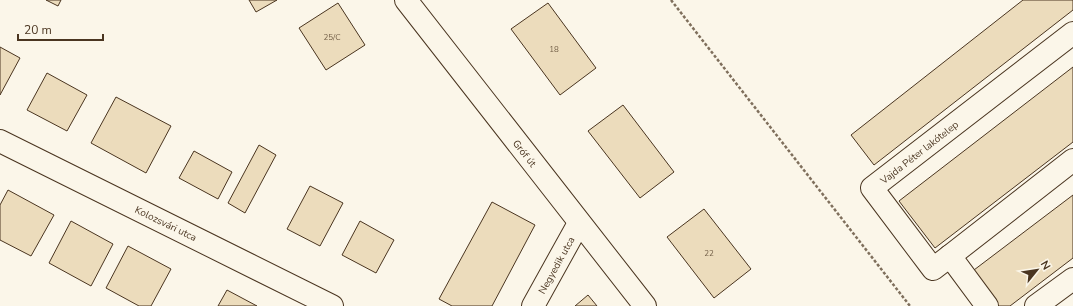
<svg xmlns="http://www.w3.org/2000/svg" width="1073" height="306" font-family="'Nunito Sans',sans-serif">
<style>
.building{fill:#ecdcbc;stroke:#4a3520}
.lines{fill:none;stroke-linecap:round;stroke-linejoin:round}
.minor-casing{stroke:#4a3520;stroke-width:24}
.path{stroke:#7f6f5c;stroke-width:2.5;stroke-dasharray:3 2;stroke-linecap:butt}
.minor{stroke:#fbf6e9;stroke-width:22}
.labels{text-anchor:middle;stroke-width:3;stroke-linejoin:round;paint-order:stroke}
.number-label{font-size:8px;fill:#725f47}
.street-label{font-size:10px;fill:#4a3520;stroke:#fbf6e9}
</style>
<rect width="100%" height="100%" fill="#fbf6e9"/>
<!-- building -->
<g class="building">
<polygon points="46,0 61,0 58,6"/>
<polygon points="249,0 277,0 256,12"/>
<polygon points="1023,0 1073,0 1073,10 874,165 851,135"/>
<polygon points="338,3 365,45 326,70 299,28"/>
<polygon points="548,3 596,68 560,95 511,29"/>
<polygon points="0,47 20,58 0,95"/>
<polygon points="1073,67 1073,142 935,248 899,201"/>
<polygon points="47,73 87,95 67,131 27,110"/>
<polygon points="116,97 171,126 146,173 91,143"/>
<polygon points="623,105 674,172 640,198 588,131"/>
<polygon points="259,145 276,155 245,213 228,203"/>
<polygon points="194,151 232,172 218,199 179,178"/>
<polygon points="310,186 343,203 320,246 287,229"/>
<polygon points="8,190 54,215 31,256 0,240 0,205"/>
<polygon points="1073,195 1073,258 1010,306 995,306 970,273"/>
<polygon points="492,202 535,225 492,306 452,306 439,299"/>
<polygon points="704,209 751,269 714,298 667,237"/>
<polygon points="71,221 113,244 91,286 49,263"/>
<polygon points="360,221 394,240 376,273 342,255"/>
<polygon points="128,246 171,269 151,306 139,306 106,288"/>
<polygon points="227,290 257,306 218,306"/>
<polygon points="588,295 597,306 575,306"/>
</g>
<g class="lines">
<!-- minor casing -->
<g class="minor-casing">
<g id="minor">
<polyline points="406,0 645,306"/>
<polyline points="1073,33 872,188 933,269 950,256 1073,160"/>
<polyline points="0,141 332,306"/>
<polyline points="950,256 987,306"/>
<polyline points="533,306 579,223"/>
<polyline points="1036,306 1073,279"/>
</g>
</g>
<!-- path -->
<polyline class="path" points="671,0 910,306"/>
<!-- minor -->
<use href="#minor" class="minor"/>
</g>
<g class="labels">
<!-- number labels -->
<g class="number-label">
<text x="332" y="40">25/C</text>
<text x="554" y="52">18</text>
<text x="709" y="256">22</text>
</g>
<!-- street labels -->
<g class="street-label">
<text transform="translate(919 152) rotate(-38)" y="4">Vajda Péter lakótelep</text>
<text transform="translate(525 153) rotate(52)" y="4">Gróf út</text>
<text transform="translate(166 223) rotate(26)" y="4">Kolozsvári utca</text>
<text transform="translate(556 265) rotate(-61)" y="4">Negyedik utca</text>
</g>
</g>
<!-- north arrow -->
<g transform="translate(1037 270) rotate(60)" stroke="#fbf6e9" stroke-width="3" paint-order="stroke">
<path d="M0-3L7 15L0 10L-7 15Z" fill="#4a3520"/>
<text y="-6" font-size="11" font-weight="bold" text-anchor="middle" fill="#4a3520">N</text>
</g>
<!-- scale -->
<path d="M18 34v6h85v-6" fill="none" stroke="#4a3520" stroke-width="2"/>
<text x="24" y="34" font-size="12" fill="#4a3520" stroke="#fbf6e9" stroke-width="3" paint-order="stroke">20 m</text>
</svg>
